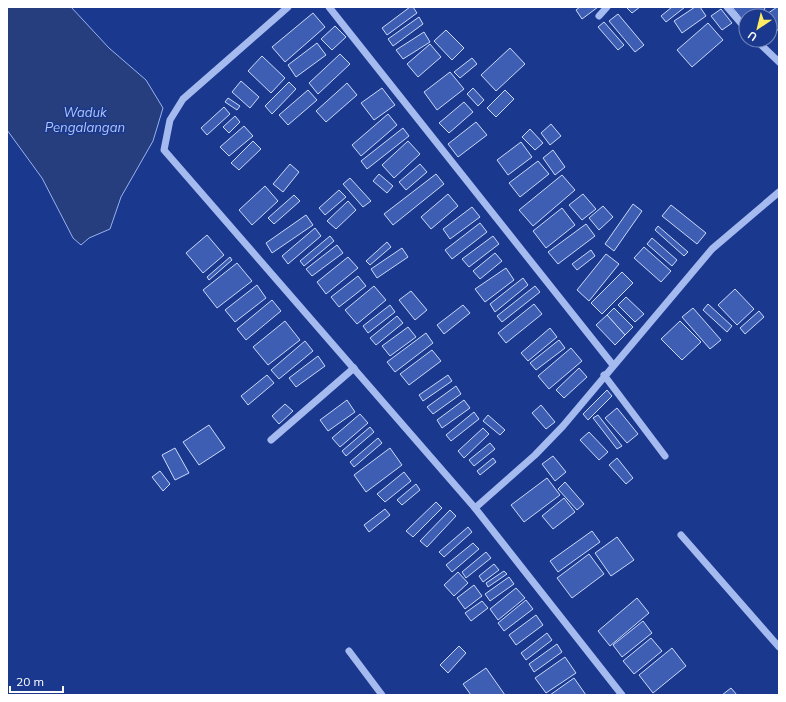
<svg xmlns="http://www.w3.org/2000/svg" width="786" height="702" font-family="Mulish,sans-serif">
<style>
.water{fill:#273e7e;stroke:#98b2f1}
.building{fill:#3e5eb4;stroke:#cbd9fa}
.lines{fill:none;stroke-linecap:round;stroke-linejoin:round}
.minor{stroke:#a5baee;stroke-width:7}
.labels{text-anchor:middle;stroke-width:3;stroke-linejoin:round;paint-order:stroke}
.water-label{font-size:13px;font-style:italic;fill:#b1c5f5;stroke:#19388e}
</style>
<rect width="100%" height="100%" fill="#19388e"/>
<!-- water -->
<polygon class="water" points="7,7 71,7 109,48 146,80 163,108 153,141 121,197 110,229 89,238 81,245 73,238 42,178 7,130"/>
<!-- building -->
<g class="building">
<polygon points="410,7 413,7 417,13 387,35 382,28"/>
<polygon points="580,7 598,7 582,19 576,10"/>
<polygon points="626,7 640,7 632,13"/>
<polygon points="672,7 685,7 666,22 661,16"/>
<polygon points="695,7 700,7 706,16 682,33 674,21"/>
<polygon points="732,7 764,7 765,9 757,16 746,16 746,24"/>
<polygon points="777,7 779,7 779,29 770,35 770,16 764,16"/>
<polygon points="721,9 732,23 722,30 711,16"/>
<polygon points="313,13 325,27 285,62 272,47"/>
<polygon points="618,14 644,45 635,52 609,21"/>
<polygon points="419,17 423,24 393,46 388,39"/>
<polygon points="604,22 624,45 618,50 598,27"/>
<polygon points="708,23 723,40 692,67 677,50"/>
<polygon points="335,26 346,37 332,50 321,39"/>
<polygon points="446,30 464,48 452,60 434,41"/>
<polygon points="424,32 430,42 403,59 396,50"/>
<polygon points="317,43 326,55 296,77 288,65"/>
<polygon points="430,44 441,57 418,77 407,64"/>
<polygon points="510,48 525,64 496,91 481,75"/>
<polygon points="340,54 350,64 318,94 309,83"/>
<polygon points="262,56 285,78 271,93 248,71"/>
<polygon points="472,58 477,64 460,78 454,72"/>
<polygon points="450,72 464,89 437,110 424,92"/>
<polygon points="241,81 259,97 250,108 232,92"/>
<polygon points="289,82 296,89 272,114 265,106"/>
<polygon points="347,83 357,95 326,122 316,111"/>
<polygon points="382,88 395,105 374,120 361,103"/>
<polygon points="473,88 484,100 478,106 467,94"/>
<polygon points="308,90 317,100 288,125 279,115"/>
<polygon points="505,90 514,99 496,117 487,108"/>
<polygon points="228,98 240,106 237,110 225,102"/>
<polygon points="464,102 473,112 449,133 439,123"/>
<polygon points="224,107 230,114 207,135 201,128"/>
<polygon points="388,114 397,125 361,156 352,145"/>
<polygon points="235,116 240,122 229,133 223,127"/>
<polygon points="476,122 487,135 458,157 448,144"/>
<polygon points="551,124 561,136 550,145 541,133"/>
<polygon points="244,126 253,136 229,156 220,147"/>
<polygon points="403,128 409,136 367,169 361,161"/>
<polygon points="530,129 543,143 535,150 522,137"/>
<polygon points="253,141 261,149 239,170 231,163"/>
<polygon points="408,141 420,154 394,178 382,165"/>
<polygon points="521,142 532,157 508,175 497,160"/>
<polygon points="553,150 565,167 555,175 543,158"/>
<polygon points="538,161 549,174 520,197 509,183"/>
<polygon points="290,164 299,172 283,192 273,184"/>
<polygon points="420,164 427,172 406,190 399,182"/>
<polygon points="379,174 393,186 387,193 373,181"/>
<polygon points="436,174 444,184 393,225 384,214"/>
<polygon points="562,175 575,190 533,226 519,210"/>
<polygon points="350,178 371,201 363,207 343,184"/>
<polygon points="265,186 278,201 252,225 239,210"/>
<polygon points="339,190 346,197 325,215 319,208"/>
<polygon points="448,194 458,206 431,229 421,217"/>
<polygon points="583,194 596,209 582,220 569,205"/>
<polygon points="294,195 300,201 274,224 268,218"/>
<polygon points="348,201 356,210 336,229 327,221"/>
<polygon points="633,204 642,211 614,251 605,244"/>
<polygon points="671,205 706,233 697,244 662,216"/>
<polygon points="603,206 613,217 599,230 589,218"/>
<polygon points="472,207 480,217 450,239 443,229"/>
<polygon points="562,208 575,225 546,248 533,231"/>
<polygon points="306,215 313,225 272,253 266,243"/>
<polygon points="480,223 487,232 452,259 445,250"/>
<polygon points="586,224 595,236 558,264 548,252"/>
<polygon points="658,226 688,252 684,256 655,230"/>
<polygon points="315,228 321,236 288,264 282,256"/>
<polygon points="207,235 224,255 203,273 186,253"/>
<polygon points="330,236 334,241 304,266 300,261"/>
<polygon points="493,236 499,244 469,267 462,259"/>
<polygon points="652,238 677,260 672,266 647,244"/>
<polygon points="387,242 391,247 370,265 366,261"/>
<polygon points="337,245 343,253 312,276 306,269"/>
<polygon points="644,247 671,271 661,282 634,258"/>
<polygon points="402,248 408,257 377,278 371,269"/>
<polygon points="591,250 595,256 577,270 572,264"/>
<polygon points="495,253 502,261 480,279 473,271"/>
<polygon points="606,254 619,264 589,301 577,290"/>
<polygon points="230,257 232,260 209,280 207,277"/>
<polygon points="348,257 358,268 326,294 317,282"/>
<polygon points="237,263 252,281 217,308 203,290"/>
<polygon points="506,268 514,280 485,302 475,289"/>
<polygon points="622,272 633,283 602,314 591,303"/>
<polygon points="358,276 366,286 339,307 331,297"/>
<polygon points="523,278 528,285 495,312 490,304"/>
<polygon points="257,285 266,298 235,322 225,310"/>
<polygon points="374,286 386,300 357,324 345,310"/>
<polygon points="535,286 540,292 502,322 497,316"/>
<polygon points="735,289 754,309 737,325 718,305"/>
<polygon points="411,291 427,310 415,320 399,300"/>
<polygon points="626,297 644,314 635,322 618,305"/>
<polygon points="272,300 281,311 246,340 237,329"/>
<polygon points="534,304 542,314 506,343 498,333"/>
<polygon points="708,304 732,326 727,332 703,310"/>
<polygon points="390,305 395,312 368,333 363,326"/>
<polygon points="463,305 470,313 444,334 437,325"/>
<polygon points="614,308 633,327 625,335 607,315"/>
<polygon points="693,308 721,340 710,349 682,317"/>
<polygon points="759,311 764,317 745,334 740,328"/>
<polygon points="607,315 625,335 615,345 596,325"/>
<polygon points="397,316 403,323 376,345 370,338"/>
<polygon points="285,321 300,340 268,365 253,347"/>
<polygon points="680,321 701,342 682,360 661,339"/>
<polygon points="408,327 416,337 390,356 382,346"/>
<polygon points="550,328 557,337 528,361 521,353"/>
<polygon points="426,333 433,343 395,372 387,362"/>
<polygon points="559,340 565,348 536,370 530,363"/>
<polygon points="305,341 313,351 279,379 271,370"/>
<polygon points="571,348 582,361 549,389 538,376"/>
<polygon points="432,350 441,361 409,385 400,374"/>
<polygon points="318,356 325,366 296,387 289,378"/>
<polygon points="579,368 587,377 564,398 556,390"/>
<polygon points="267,375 274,383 248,405 241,396"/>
<polygon points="448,375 452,381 423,401 419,395"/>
<polygon points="456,386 461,394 433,414 427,407"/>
<polygon points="607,390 612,396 588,420 583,414"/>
<polygon points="347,400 355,412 328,431 320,420"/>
<polygon points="464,400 470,408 442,428 437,420"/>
<polygon points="285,404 293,411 279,424 272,416"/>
<polygon points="541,405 555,422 546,429 532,413"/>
<polygon points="617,408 638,434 627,443 605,418"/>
<polygon points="474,412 479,419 451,441 446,435"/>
<polygon points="360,414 368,423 340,447 332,438"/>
<polygon points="488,415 505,430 500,435 483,421"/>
<polygon points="598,415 622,446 617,449 593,418"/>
<polygon points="209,425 225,448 199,465 183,442"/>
<polygon points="370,427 374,432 346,456 342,451"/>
<polygon points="483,428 489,434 464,458 458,451"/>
<polygon points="589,432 608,452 599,460 580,440"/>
<polygon points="378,438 382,443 354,467 350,462"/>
<polygon points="490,443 495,449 474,466 469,460"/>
<polygon points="175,448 189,473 175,480 162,455"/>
<polygon points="390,448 402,465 366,492 354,475"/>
<polygon points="553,456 566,472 555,481 542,464"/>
<polygon points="493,458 496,462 480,475 477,471"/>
<polygon points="617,458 633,478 626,484 609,465"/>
<polygon points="160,471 170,484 163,491 152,477"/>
<polygon points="404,472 411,481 385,502 377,494"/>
<polygon points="547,478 560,495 524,522 511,505"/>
<polygon points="565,482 584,504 577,510 558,489"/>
<polygon points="416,484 420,490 402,505 397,500"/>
<polygon points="564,498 575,512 553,529 542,516"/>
<polygon points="436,502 442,508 413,537 406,531"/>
<polygon points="385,509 390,515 369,532 364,525"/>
<polygon points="450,510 456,516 427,547 420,541"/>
<polygon points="468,527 472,532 444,557 439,552"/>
<polygon points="592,531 600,542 558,572 550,561"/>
<polygon points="617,537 634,560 611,576 595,553"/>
<polygon points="473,543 479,549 452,572 446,565"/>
<polygon points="486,552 491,558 466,578 462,572"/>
<polygon points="589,554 604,574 572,598 557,578"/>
<polygon points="494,564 499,570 483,582 479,576"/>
<polygon points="504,571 507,574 488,587 486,583"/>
<polygon points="458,572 468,583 454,596 444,585"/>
<polygon points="509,577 514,584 490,601 485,594"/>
<polygon points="474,585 482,596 465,609 457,598"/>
<polygon points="516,588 525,598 498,620 490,609"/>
<polygon points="637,598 649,613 610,646 598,631"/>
<polygon points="526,600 533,609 504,631 498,623"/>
<polygon points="482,601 488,608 471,621 465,613"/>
<polygon points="536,615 543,625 516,645 509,635"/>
<polygon points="643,621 652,633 622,657 613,645"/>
<polygon points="547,633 552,640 526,660 521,653"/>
<polygon points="651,638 662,651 634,674 623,661"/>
<polygon points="557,644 562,652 534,672 529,664"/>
<polygon points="459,646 466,653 448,673 440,665"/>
<polygon points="672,648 686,666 653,693 639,675"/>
<polygon points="565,657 576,673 546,693 535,678"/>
<polygon points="486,668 505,695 471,695 463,684"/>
<polygon points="574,678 586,695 550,695"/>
<polygon points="731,688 737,695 722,695"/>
</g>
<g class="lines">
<!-- minor -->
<g class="minor">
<polyline points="288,7 183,99 170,120 164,150 475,508 622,695"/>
<polyline points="329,7 613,365"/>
<polyline points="727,7 746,29"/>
<polyline points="599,16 607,7"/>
<polyline points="756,40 779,62"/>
<polyline points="604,375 665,456"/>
<polyline points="271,440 354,368"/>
<polyline points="475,508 535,455 563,426 712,249 779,192"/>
<polyline points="681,535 779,647"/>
<polyline points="349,651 382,695"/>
</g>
</g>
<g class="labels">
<!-- water labels -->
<g class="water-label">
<text x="85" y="117">Waduk<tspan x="85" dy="15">Pengalangan</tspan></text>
</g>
</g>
<!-- border -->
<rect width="786" height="702" fill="none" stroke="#ffffff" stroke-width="16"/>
<!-- north arrow -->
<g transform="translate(758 28) rotate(215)"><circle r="19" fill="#19388e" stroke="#7588bb"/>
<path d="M0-3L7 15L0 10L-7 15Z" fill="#ffec63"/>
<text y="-6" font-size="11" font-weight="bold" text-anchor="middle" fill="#ffffff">U</text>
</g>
<!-- scale -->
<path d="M10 686v6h53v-6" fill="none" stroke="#ffffff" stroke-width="2"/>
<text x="16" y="686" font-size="12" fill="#ffffff" stroke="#19388e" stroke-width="3" paint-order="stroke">20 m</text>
</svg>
